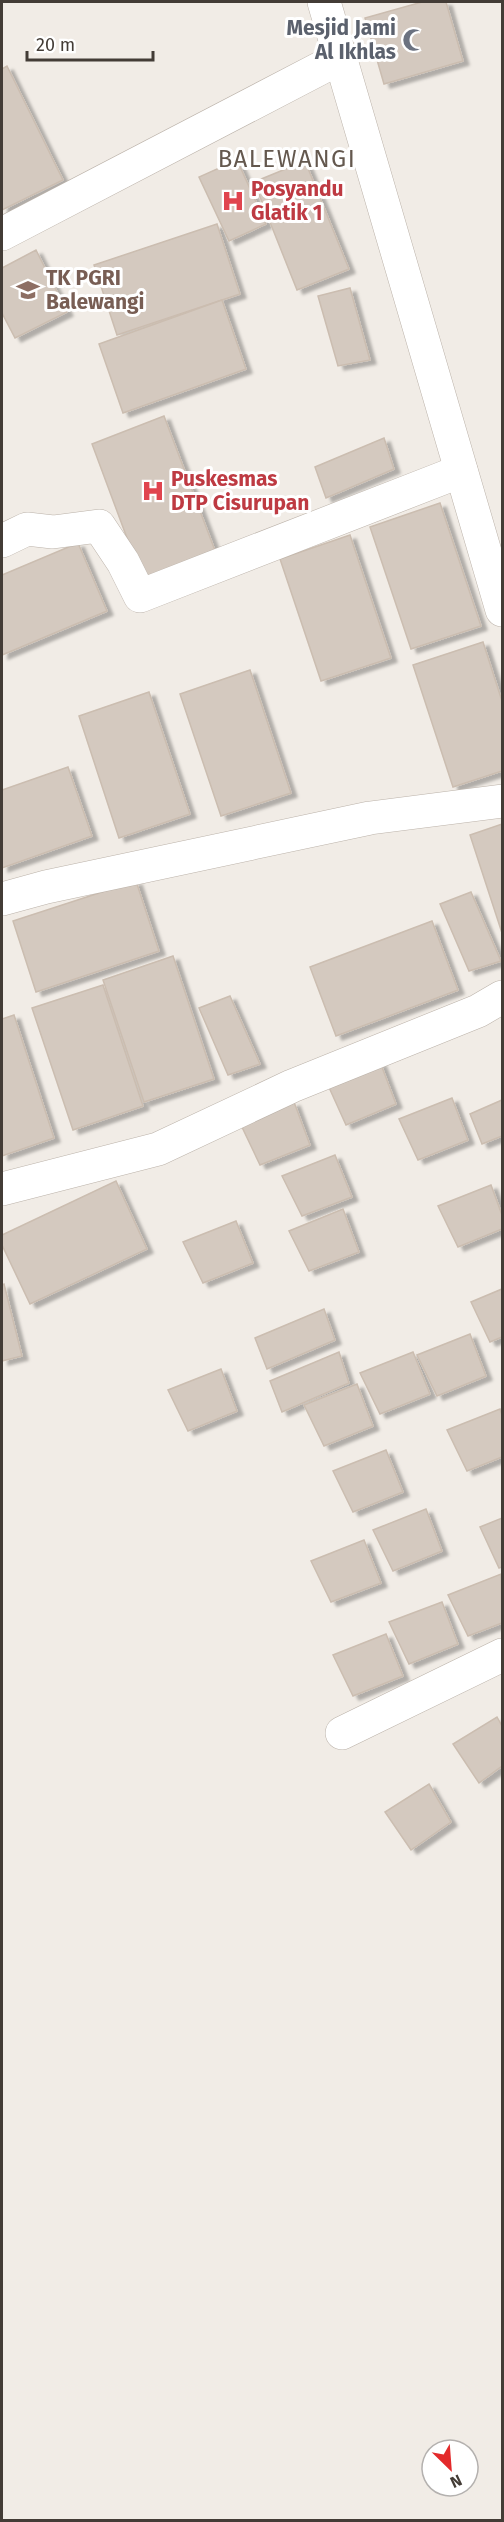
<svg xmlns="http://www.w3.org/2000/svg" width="504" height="2522" font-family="'Fira Sans',sans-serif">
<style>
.building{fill:#d4c9bf;stroke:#cbbdb0;stroke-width:1.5;filter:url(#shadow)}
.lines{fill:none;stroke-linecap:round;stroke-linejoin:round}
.street-casing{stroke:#bbb2a9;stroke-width:34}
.street{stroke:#fff;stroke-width:33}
.labels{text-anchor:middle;stroke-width:6;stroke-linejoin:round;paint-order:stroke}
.worship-label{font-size:21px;font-weight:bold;fill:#5b616d;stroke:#fff;text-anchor:end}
.health-label{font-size:21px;font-weight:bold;fill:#be3a42;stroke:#fff;text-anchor:start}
.education-label{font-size:21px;font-weight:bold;fill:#785e54;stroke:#fff;text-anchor:start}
.quarter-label{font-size:24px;letter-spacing:1.5px;fill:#64584e;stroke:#fff}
</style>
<defs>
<filter id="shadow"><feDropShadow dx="6" dy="4" stdDeviation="1.5" flood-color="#0004"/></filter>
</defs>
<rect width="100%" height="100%" fill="#f1ece6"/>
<!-- building -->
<g class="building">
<polygon points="422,2 446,2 463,61 384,84 365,18"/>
<polygon points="7,66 63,180 2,210 2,69"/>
<polygon points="237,160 266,224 229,241 199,177"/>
<polygon points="305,161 349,269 297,290 254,182"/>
<polygon points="217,224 240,294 117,335 94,265"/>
<polygon points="36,250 67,312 15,338 2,313 2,268"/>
<polygon points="350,288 370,360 338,366 318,296"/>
<polygon points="222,300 246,369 123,413 99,344"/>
<polygon points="164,416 222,569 149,597 92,444"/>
<polygon points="384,438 394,469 326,498 315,467"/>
<polygon points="440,503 481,626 411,649 370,527"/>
<polygon points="350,535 391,658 321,681 280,559"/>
<polygon points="78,543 107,611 2,655 2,575"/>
<polygon points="483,642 502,701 502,771 453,787 413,665"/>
<polygon points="250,670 291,793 221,816 180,694"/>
<polygon points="149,692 190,814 119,838 79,716"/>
<polygon points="68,767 92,836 2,868 2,790"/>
<polygon points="502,824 502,933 470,835"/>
<polygon points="136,881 159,951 36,992 13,921"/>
<polygon points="471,892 501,961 469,971 440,904"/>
<polygon points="432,921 458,990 336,1036 310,967"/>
<polygon points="173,956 214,1079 144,1102 103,980"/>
<polygon points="103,985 143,1106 73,1130 32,1008"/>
<polygon points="230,996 260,1064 228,1075 199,1008"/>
<polygon points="14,1015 54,1138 2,1156 2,1019"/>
<polygon points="380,1062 396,1104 346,1125 327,1083"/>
<polygon points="452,1098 468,1140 418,1160 399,1119"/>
<polygon points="502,1100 502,1136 482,1144 470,1114"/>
<polygon points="294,1102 310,1145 260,1165 240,1123"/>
<polygon points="335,1155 352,1197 302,1216 282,1176"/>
<polygon points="116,1181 147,1249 30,1304 2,1245 2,1235"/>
<polygon points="491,1185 502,1215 502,1229 458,1247 438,1206"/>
<polygon points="343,1209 359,1252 309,1271 289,1231"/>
<polygon points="236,1221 253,1263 203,1283 183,1242"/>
<polygon points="4,1284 22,1356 2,1361 2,1285"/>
<polygon points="502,1289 502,1337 490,1342 471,1302"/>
<polygon points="324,1309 335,1340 267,1369 255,1338"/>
<polygon points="470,1334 486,1376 437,1396 417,1355"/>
<polygon points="339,1352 349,1383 282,1412 270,1381"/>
<polygon points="413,1352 430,1394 380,1414 360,1373"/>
<polygon points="221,1369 237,1411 188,1431 168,1390"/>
<polygon points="357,1384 373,1426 324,1446 304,1405"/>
<polygon points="500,1409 502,1415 502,1457 467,1471 447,1430"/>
<polygon points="386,1450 403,1492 353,1512 333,1471"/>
<polygon points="426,1509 442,1551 393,1571 373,1530"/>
<polygon points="502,1518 502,1567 499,1568 480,1527"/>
<polygon points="364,1540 381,1583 331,1602 311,1561"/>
<polygon points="501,1574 502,1623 468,1636 448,1595"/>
<polygon points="442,1602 458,1644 409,1664 389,1622"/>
<polygon points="386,1634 403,1676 353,1696 333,1655"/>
<polygon points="497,1717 502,1726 502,1766 479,1783 453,1744"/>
<polygon points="429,1784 451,1822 411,1850 385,1812"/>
</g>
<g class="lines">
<!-- street casing -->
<g class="street-casing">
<g id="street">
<polyline points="324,2 502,610"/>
<polyline points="2,234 340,58"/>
<polyline points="2,541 27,529 53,532 99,526 123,562 140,596 461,471"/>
<polyline points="2,899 46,887 370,818 502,801"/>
<polyline points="2,1189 158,1149 292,1086 478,1011 502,997"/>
<polyline points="342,1733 502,1655"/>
</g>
</g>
<!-- street -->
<use href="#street" class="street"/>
</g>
<!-- icons -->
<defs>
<g id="mosque-bare" transform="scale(1.8)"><path d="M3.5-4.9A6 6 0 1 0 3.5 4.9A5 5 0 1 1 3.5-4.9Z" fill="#6b7280" stroke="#fff" stroke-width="2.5" paint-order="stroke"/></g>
<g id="hospital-bare" transform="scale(1.8)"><path d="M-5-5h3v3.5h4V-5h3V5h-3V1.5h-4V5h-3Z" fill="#e0444e" stroke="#fff" stroke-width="2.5" paint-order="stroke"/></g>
<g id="school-bare" transform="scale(1.8)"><path d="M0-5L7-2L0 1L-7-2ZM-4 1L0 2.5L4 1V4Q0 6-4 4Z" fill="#8d6e63" stroke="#fff" stroke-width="2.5" paint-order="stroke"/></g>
</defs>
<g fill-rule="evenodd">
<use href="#mosque-bare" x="414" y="40"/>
<use href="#hospital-bare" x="233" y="201"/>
<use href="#school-bare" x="28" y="290"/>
<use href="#hospital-bare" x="153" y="491"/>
</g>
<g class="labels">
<!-- worship labels -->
<g class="worship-label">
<text x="396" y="35">Mesjid Jami<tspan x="396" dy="24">Al Ikhlas</tspan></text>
</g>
<!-- health labels -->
<g class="health-label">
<text x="251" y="196">Posyandu<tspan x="251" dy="24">Glatik 1</tspan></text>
<text x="171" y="486">Puskesmas<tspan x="171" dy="24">DTP Cisurupan</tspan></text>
</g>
<!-- education labels -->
<g class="education-label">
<text x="46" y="285">TK PGRI<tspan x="46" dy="24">Balewangi</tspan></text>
</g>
<!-- quarter labels -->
<g class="quarter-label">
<text x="287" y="167">BALEWANGI</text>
</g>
</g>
<!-- border -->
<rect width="504" height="2522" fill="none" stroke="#433c36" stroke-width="6"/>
<!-- north arrow -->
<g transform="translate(450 2468) rotate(155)"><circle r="28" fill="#ffffff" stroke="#b4b1af" stroke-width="1.5"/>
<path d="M0-4.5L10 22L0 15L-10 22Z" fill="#e32a2b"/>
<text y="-9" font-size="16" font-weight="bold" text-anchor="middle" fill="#433c36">N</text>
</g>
<!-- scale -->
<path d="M27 51v9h126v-9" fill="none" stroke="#433c36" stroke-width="3"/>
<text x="36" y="51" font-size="18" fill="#433c36" stroke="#ffffff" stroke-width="4.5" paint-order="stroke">20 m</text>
</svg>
